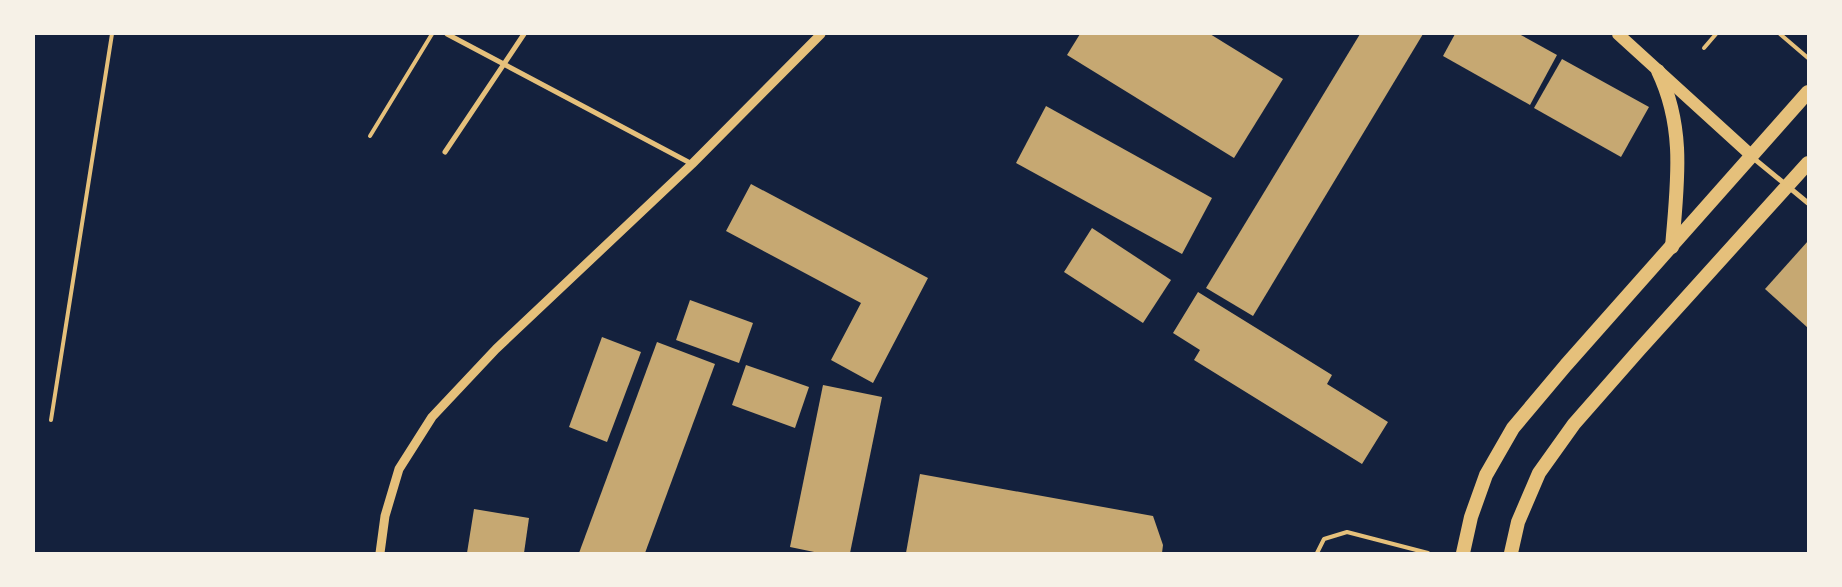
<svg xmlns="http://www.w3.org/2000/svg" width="1842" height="587" font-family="Arial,sans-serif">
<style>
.building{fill:#c6a872}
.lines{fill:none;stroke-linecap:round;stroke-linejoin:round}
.service{stroke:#e5c07b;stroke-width:4}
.minor{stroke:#e5c07b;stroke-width:5}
.tertiary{stroke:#e5c07b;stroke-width:9}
.primary{stroke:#e5c07b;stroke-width:12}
.trunk{stroke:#e5c07b;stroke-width:14}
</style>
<rect width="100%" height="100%" fill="#14213d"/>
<!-- building -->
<g class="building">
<polygon points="1080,34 1210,34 1283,79 1234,158 1067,55"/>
<polygon points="1360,34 1423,34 1253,316 1206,288"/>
<polygon points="1455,34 1519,34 1557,55 1530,105 1443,56"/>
<polygon points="1562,59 1649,107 1621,157 1534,108"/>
<polygon points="1046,106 1212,198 1182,254 1016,163"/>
<polygon points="751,184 928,278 873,383 831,360 861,303 726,231"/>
<polygon points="1092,228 1171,280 1143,323 1064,272"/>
<polygon points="1808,241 1808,328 1765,289"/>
<polygon points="1198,292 1332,375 1327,384 1388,422 1362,464 1194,360 1200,350 1173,333"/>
<polygon points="690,300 753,323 739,363 676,340"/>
<polygon points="602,337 641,352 607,442 569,427"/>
<polygon points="657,342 715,364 645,553 579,553"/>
<polygon points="746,365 809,387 795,428 732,405"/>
<polygon points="823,385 882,397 850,553 819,553 790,547"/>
<polygon points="920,474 1153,516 1163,545 1162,553 906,553"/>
<polygon points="474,509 529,518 524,553 467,553"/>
</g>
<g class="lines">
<!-- service -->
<g class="service">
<polyline points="1780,34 1808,58"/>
<polyline points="1704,48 1716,34"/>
<polyline points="370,136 432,34"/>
<polyline points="51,420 112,34"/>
<polyline points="1317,553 1324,539 1347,532 1428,553"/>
</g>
<!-- minor -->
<g class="minor">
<polyline points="447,34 692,164"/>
<polyline points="445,152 524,34"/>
<polyline points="1752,157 1808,203"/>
</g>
<!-- tertiary -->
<polyline class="tertiary" points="380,553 385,516 399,469 432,417 496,349 692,164 821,34"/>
<!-- primary -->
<polyline class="primary" points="1618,34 1752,156"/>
<!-- trunk -->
<g class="trunk">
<path d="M1658,71C1686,129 1677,185 1672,247"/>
<polyline points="1463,553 1471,517 1486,475 1513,428 1566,365 1808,92"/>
<polyline points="1511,553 1518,522 1539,473 1574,424 1639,350 1808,163"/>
</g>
</g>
<!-- border -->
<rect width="1842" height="587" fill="none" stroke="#f6f1e7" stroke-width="70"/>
</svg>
